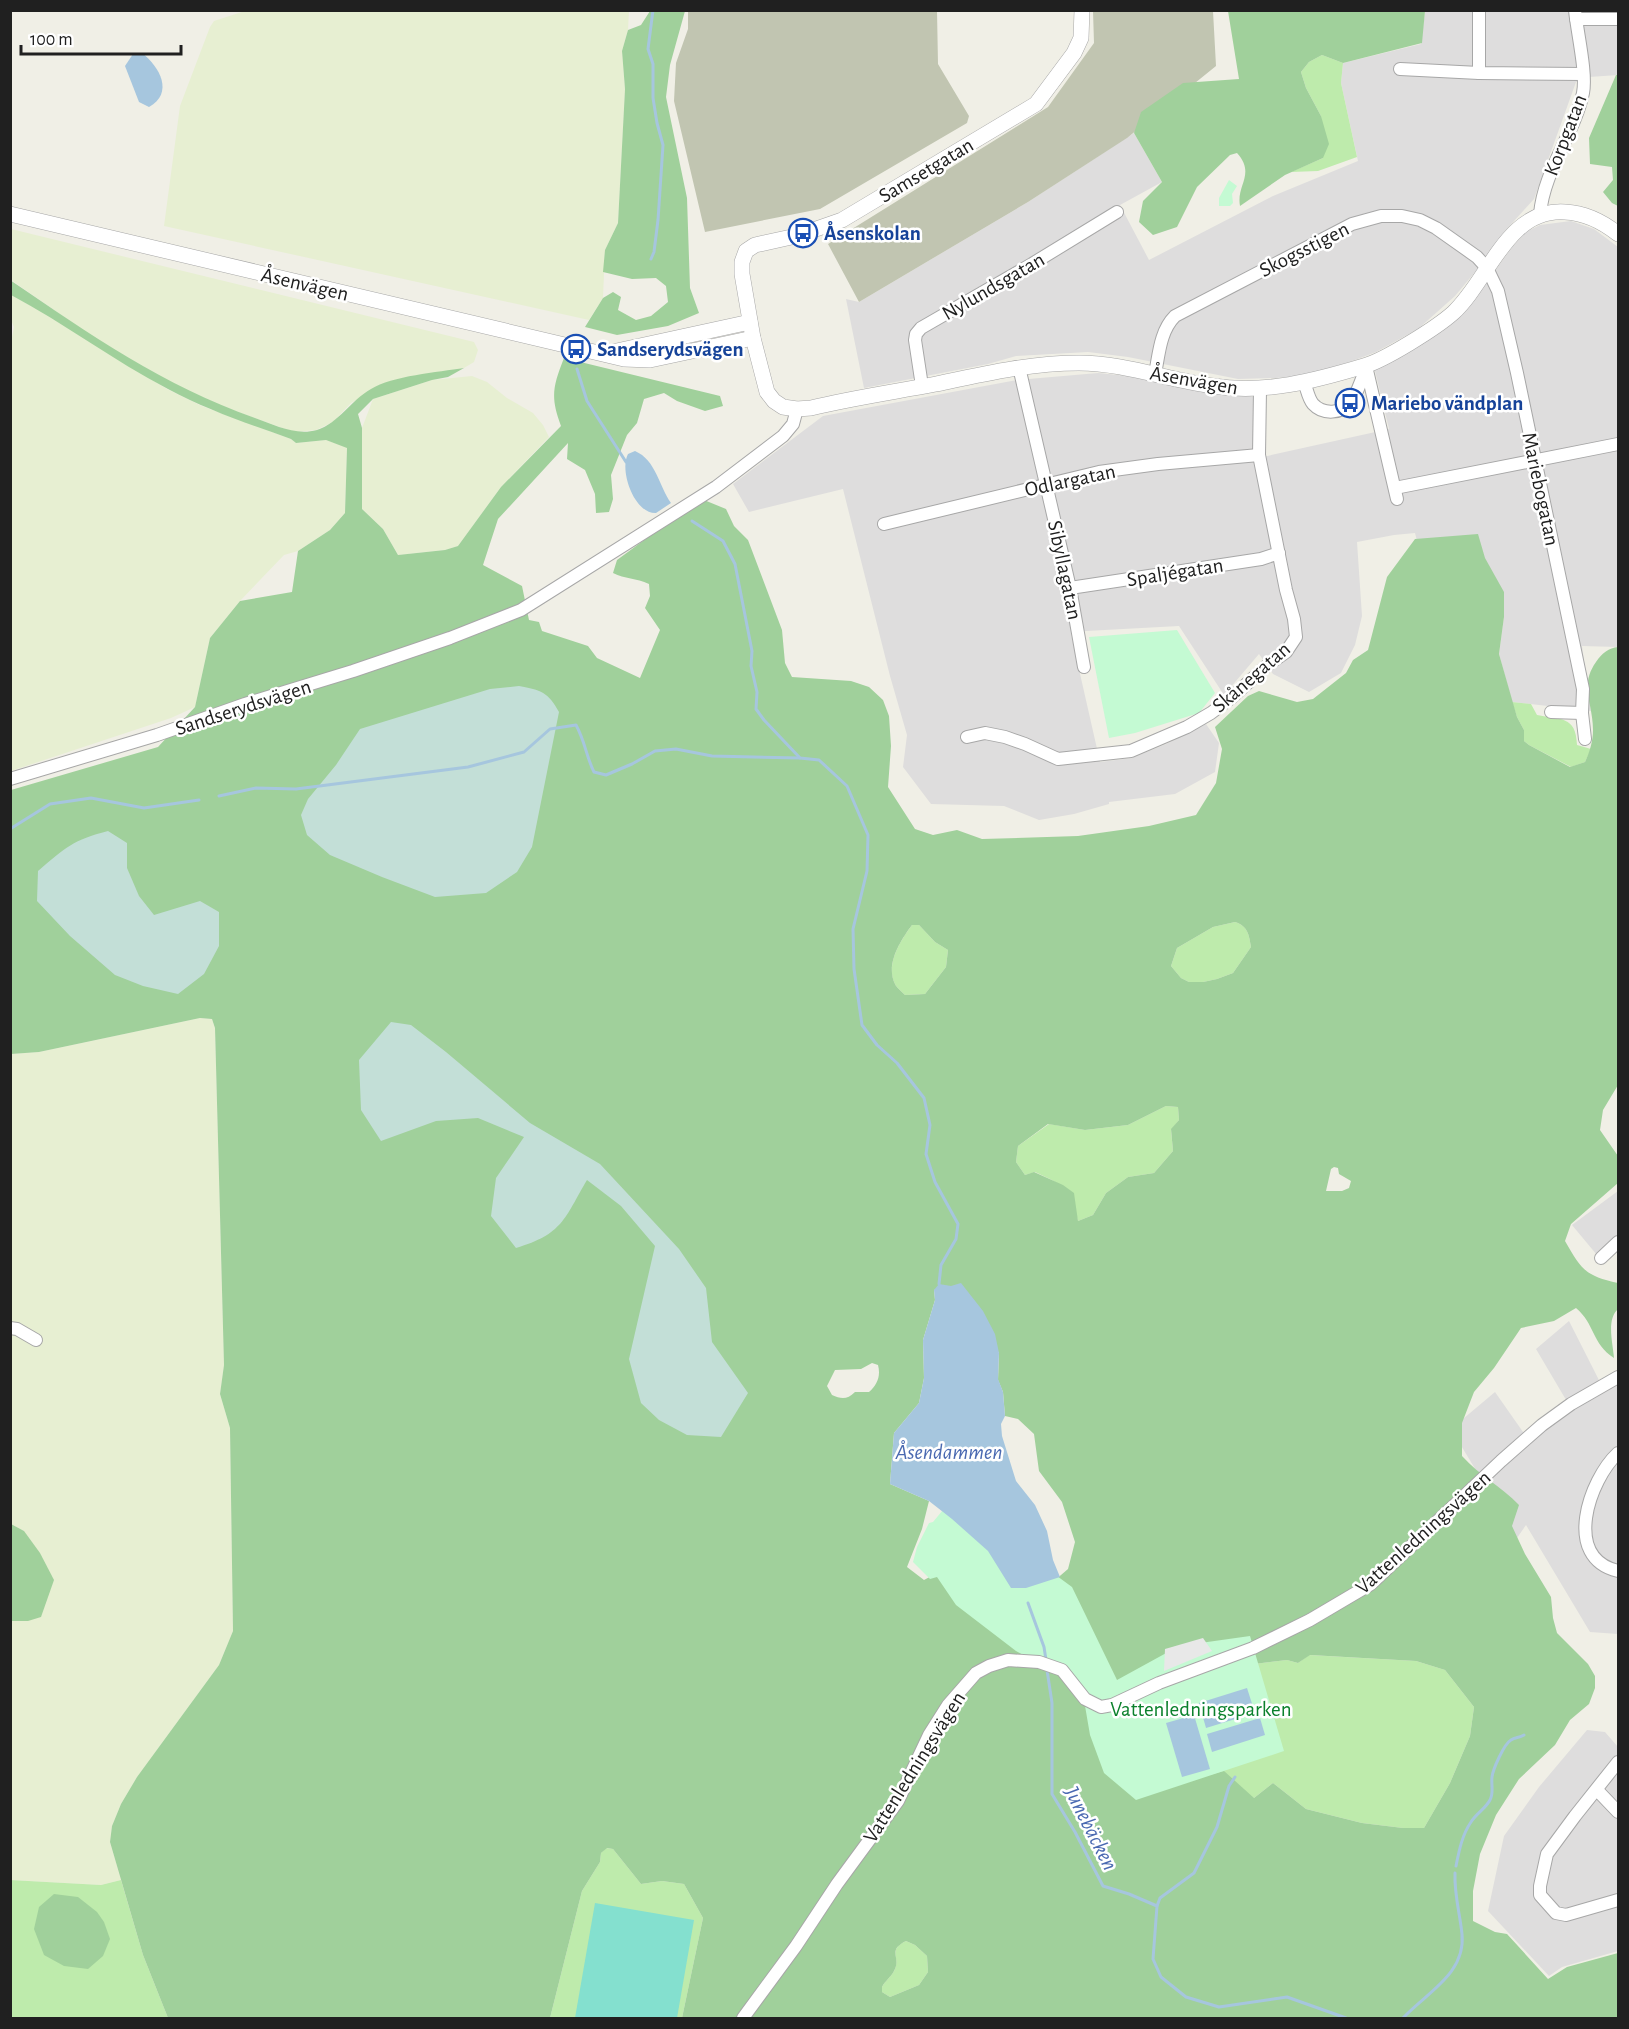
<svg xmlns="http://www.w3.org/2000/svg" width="1629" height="2029" font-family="'Alegreya Sans',sans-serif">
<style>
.residential{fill:#dedddd}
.construction{fill:#c1c5b1}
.farmland{fill:#e7efd2}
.grass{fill:#beebac}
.forest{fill:#a0d09b;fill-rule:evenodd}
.wetland{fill:#c3dfd7}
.park{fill:#c4fad3}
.pitch{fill:#84e0cf}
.parking{fill:#e8e8e8}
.water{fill:#a6c6de}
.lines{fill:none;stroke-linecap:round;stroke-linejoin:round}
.stream{stroke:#a6c6de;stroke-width:3}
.minor-casing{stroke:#a7a7a7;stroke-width:14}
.tertiary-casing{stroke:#a7a7a7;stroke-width:16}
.minor{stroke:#fff;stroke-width:12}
.tertiary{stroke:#fff;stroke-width:15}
.labels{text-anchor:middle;stroke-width:5;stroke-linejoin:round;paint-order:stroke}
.street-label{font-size:21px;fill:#202020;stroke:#fff}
.transit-label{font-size:21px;font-weight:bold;fill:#164399;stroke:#fff;text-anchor:start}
.park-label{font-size:21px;fill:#0b812c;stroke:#fff}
.water-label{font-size:22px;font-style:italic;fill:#4a69b1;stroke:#fff}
</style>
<rect width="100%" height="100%" fill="#f0efe6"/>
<!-- residential -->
<g class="residential">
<polygon points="1425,11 1618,11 1618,75 1589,77 1576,82 1534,199 1505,231 1486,259 1455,296 1418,329 1376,352 1355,360 1309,375 1276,378 1238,379 1128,357 1088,352 1016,356 988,364 864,388 846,299 859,302 1028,202 1134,133 1162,182 1120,205 1149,260 1273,196 1358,161 1341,83 1343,63 1421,44"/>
<polygon points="1571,221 1594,229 1618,247 1618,647 1582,646 1591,711 1512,702 1499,654 1504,617 1504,592 1425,573 1415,533 1394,535 1357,542 1362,616 1355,645 1341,673 1309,692 1273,674 1259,654 1224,695 1179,626 1086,631 1071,634 1100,762 1132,758 1166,744 1206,724 1219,743 1215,772 1175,794 1109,802 1109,804 1074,814 1039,820 1004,806 931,804 903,767 907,735 890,676 843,489 749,512 733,484 823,416 1017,380 1098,373 1139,377 1256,397 1258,458 1389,429 1374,367 1487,282 1512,247 1526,232 1540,225"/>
<polygon points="1618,1191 1618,1235 1597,1255 1572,1225"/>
<polygon points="1569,1321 1604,1390 1618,1382 1618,1446 1610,1454 1591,1483 1581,1514 1580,1528 1583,1546 1590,1560 1596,1566 1618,1575 1618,1634 1590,1632 1526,1525 1517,1538 1451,1429 1495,1392 1530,1442 1572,1410 1536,1349"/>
<polygon points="1618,1460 1618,1566 1611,1564 1597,1553 1590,1530 1594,1504 1605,1478"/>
<polygon points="1587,1730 1605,1732 1618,1747 1618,1951 1562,1967 1549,1976 1488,1911 1504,1836 1539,1787"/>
</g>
<!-- construction -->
<g class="construction">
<polygon points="688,11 937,11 938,64 969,116 967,123 820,209 705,232 674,101 676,63 688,29"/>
<polygon points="1093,11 1213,11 1216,66 1127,138 1028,202 859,302 828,244 1048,107 1094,43"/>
</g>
<!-- farmland -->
<g class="farmland">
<polygon points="248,10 629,11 628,30 622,51 625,89 618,223 605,250 603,298 589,320 164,226 180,106 210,27 214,21"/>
<polygon points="11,229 474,342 478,350 474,362 464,368 397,380 351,403 333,422 316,430 293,432 227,408 177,386 96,339 11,280"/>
<polygon points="11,295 35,308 167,389 202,406 291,439 296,443 326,440 347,447 345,513 330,530 298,551 284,555 240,601 210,638 195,707 171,718 11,771 10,347 14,327 11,320"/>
<polygon points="472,376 487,382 507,398 533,413 543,425 549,437 501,487 458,546 445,550 398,555 383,529 362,509 362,428 373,399 432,380"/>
<polygon points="200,1018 212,1019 215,1028 224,1365 220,1394 230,1428 233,1631 219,1665 137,1777 121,1804 112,1826 110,1842 121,1880 101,1885 11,1880 11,1621 28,1621 24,1531 11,1524 10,1054 39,1052"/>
</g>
<!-- grass -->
<g class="grass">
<polygon points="1322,55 1343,63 1341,83 1357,157 1318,171 1291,172 1323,158 1321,116 1306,88 1301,72 1309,62"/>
<path d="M1512,702L1531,704L1537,715C1560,720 1576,715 1577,745L1591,749L1585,762L1571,767L1529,745L1524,741V730L1517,717Z"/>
<path d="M1235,922C1248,926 1249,935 1251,947L1233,973L1217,979L1203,982H1189L1181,978L1171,966L1177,948L1213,927Z"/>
<path d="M912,925H919L935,942L948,950L946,967L925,994L905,995C902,992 896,987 895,984C885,964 901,940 912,925Z"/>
<path d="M1166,1106L1178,1107L1179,1120L1171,1130L1173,1151L1154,1173L1128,1177L1106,1193L1093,1215L1078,1221C1070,1187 1065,1186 1035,1172L1025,1175L1016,1162L1018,1146L1049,1124L1085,1130L1128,1125Z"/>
<polygon points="1309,1655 1416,1661 1445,1670 1474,1707 1470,1736 1450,1783 1424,1828 1403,1828 1362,1823 1306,1809 1273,1783 1254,1798 1166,1787 1254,1664 1287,1660 1298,1663"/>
<polygon points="606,1848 613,1849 641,1884 662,1881 684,1884 703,1918 682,2018 550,2018 582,1891 600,1862 601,1853"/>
<polygon points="10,1880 101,1885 121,1880 143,1955 168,2018 11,2018"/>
<path d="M906,1941L915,1945L927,1956L928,1972L919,1985L890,1997L882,1992V1987C885,1981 891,1977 894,1971C902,1957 886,1951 906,1941Z"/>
</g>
<!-- forest -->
<g class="forest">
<polygon points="650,11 685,11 670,65 666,97 687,198 690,288 699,313 668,326 617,335 585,327 603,298 613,292 621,297 618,310 636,320 651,316 668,302 666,286 656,278 632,279 603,272 605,250 618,223 625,89 622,51 628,30 641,25"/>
<path d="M1228,11H1425L1422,43L1343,63L1322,55L1309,62L1301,72L1306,88L1321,116L1329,144L1323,158L1285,175L1240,206C1236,185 1256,174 1237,153L1230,155L1197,187L1177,227L1153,235L1139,222L1143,201L1162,182L1134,133L1141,112L1183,83L1239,79Z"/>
<polygon points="1616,75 1618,75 1618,206 1612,203 1603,192 1613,180 1612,167 1590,164 1589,138"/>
<path d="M10,280C89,334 164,386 255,418C275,425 295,436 317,430C339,423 351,400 371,389C392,376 438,372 464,368L448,377L432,380L373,399L358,414L362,428V509L383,529L398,555L445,550L458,546L501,487L561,426C550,397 553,386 564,358L720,396L723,406L705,411L677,401L664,393L644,399L637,423L627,435L611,475L613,499L609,512L596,513L595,494L585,470L567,459L568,443L498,519L483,565L522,586L529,620L539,622L542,631L588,646L597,658L640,678L660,630L645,608L650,596L649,584C636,578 625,579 613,573L617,560L647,538L676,513L704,500L726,509L734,526L748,540L782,630L785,663L792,677L851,681L869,687L883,700L889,716L891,746L888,787L915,829L933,835L957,830L982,839L1078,836L1149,826L1196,815L1216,783L1222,749L1215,727L1248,696L1259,691L1297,702L1313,699L1346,673L1353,660L1368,650L1387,577L1415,539L1478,534L1485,558L1504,592V617L1499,654L1517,717L1524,730V741L1529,745L1570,767L1585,762C1590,751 1593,741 1593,730C1593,703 1579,686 1596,662C1602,653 1609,648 1618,647V1085L1603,1110L1600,1130L1618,1156V1183L1571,1224L1565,1241C1581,1269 1585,1276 1618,1283V1309C1606,1320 1613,1343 1614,1358C1592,1344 1595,1324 1576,1308L1554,1321L1521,1328L1494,1368L1474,1392L1462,1423V1456C1480,1476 1501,1486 1519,1505L1512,1526L1525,1554L1551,1597L1553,1618L1557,1633L1588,1664L1595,1676V1688L1589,1704L1570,1720L1555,1745L1519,1779L1496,1815L1480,1854L1473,1891V1921L1495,1932L1507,1934L1548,1979L1567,1967L1618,1953V2018H682L703,1918L684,1884L662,1881L641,1884L613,1849L607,1848L601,1853L600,1862L582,1891L550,2018H168L143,1955L110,1842L112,1826L121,1804L137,1777L219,1665L233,1631L230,1428L220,1394L224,1365L215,1028L212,1019L200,1018L39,1052L11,1054V790L158,747L195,707L210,638L240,601L292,592L298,551L330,530L345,513L347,448L326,440L296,443L291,439C249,424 207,410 168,389C114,361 64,323 11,295ZM1235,922C1248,926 1249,935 1251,947L1233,973L1217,979L1203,982H1189L1181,978L1171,966L1177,948L1213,927ZM912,925H919L935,942L948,950L946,967L925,994L905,995C902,992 896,987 895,984C885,964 901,940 912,925ZM1166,1106L1178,1107L1179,1120L1171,1129L1173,1151L1154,1173L1128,1177L1106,1193L1093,1215L1078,1221L1074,1193L1063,1185L1034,1172L1025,1175L1016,1162L1018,1146L1048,1124L1085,1130L1128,1125ZM1334,1167L1338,1168L1339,1174L1351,1181L1349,1188L1342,1191H1326L1331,1169ZM951,1286L999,1353L998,1380L1003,1392L1005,1416L1018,1419L1034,1434L1039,1471L1062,1502L1075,1542L1068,1569L1054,1581L939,1572L924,1580L907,1567L922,1529L929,1501L890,1484L894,1433L919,1403L924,1378L923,1340L935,1300L934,1290ZM872,1363L878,1365C881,1376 877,1385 869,1392H855C847,1400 841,1399 832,1395L827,1386L835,1370L861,1369ZM1310,1655L1416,1661L1445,1670L1474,1707L1470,1736L1450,1783L1424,1828H1403L1362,1823L1306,1809L1273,1783L1254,1798L1224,1771L1166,1787L1254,1664L1287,1660L1298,1663ZM906,1941L915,1945L927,1956L928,1972L919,1985L890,1997L882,1992V1987C885,1981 891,1977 894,1971C902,1957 886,1951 906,1941Z"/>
<polygon points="11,1524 24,1531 40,1553 54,1580 41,1617 28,1621 11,1621"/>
<polygon points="54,1894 78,1897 97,1912 104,1922 110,1939 103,1956 88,1969 64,1966 44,1955 34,1929 39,1907"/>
</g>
<!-- wetland -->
<g class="wetland">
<path d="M519,686C541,690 548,692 559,712L532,847L517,872L486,893L435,897L382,877L330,855L307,835L301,815L308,799L336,765L360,729L490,689Z"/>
<path d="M108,831L127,843V868L139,896L154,915L200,901L219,912V946L204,974L178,994L143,986L115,975L70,936L37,901L38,871C66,847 73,840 108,831Z"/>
<path d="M391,1022L411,1025L446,1052L530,1123L600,1164L679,1249L706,1288L712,1342L748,1393L721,1437L687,1435L659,1420L641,1403L629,1359L655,1246L621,1206L587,1180C564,1219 563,1234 516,1248L491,1216L496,1178L524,1137L478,1118L436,1121L381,1141L361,1110L359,1060Z"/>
</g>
<!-- park -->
<g class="park">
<polygon points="1229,180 1237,186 1232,194 1233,203 1230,206 1219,206 1219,198"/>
<polygon points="1177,630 1215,693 1199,713 1135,733 1109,738 1089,637"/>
<polygon points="952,1499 1072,1587 1117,1680 1179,1646 1250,1636 1284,1751 1136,1800 1104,1773 1090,1735 1084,1700 1065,1678 1016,1651 956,1605 937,1577 930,1579 913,1562 917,1547 929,1523 933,1522"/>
</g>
<!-- pitch -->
<polygon class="pitch" points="595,1903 694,1920 677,2018 575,2018"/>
<!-- parking -->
<polygon class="parking" points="1203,1638 1212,1651 1164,1671 1165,1649"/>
<!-- water -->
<g class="water">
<path d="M142,53C160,67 174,93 149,107L139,102L125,66L133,54Z"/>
<path d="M635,451C656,460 659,486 671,503L656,513C634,514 619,470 628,454Z"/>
<polygon points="961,1283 983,1311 995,1334 999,1353 998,1379 1003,1392 1005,1416 1001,1424 1002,1436 1016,1481 1035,1505 1047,1531 1053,1560 1060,1577 1026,1588 1011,1588 988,1551 952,1519 929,1501 890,1484 894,1433 919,1403 924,1378 923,1340 935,1300 934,1290 939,1284 951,1286"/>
<polygon points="1247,1688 1255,1713 1206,1728 1199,1703"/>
<polygon points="1194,1715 1210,1769 1182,1777 1166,1723"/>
<polygon points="1260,1718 1265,1735 1212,1752 1207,1734"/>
</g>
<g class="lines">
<!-- stream -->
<g class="stream">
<polyline points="651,259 654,252 658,220 663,145 657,123 653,98 653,64 648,49 653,10"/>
<polyline points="577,369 587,401 626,462"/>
<polyline points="692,521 723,541 735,564 752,651 751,666 757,692 756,709 764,720 800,758 819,760 847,786 868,835 867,871 853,929 854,969 862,1025 877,1045 897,1063 924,1098 930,1125 926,1154 935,1182 958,1224 956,1239 941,1265 939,1284"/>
<path d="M219,796L256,788L296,789L468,767L524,752L550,729L576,725C585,741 586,756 594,772L606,775L632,764L655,751L676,749L712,756L800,758"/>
<polyline points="10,829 50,804 91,798 144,808 199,800"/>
<polyline points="1028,1603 1044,1647 1046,1660"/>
<polyline points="1047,1670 1052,1703 1052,1794 1075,1832 1103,1886 1129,1894 1157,1906 1153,1959 1161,1977 1186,1997 1219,2007 1287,1997 1346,2018"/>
<path d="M1456,1866C1459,1851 1462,1835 1471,1822C1476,1814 1486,1808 1490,1800C1494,1793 1491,1785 1492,1777C1493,1769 1504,1744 1511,1740C1515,1737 1519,1738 1524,1735"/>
<polyline points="1157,1906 1160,1898 1194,1873 1217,1827 1229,1786 1235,1777"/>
<path d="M1403,2018C1426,1993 1466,1974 1462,1934C1460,1914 1454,1894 1455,1873"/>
</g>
<!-- minor casing -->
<g class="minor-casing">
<g id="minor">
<polyline points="1576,19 1618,19"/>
<polyline points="1400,69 1479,73 1583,74"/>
<polyline points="1479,73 1479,10"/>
<path d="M1540,214C1544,170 1574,135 1583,93C1587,73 1577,32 1575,10"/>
<polyline points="1366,366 1397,499"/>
<polyline points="1019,367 1070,588 1084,667"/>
<path d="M1155,374C1159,354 1160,331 1175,316L1352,224L1381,216H1402L1420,220L1436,228L1477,257L1487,268L1498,291L1517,373L1583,689L1582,713L1585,739"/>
<path d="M1304,382C1307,389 1308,398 1313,404C1323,415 1342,414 1351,402C1358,392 1362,379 1366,367"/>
<polyline points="922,386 915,340 916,334 921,328 1032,264 1117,212"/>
<polyline points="1395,488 1618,444"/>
<polyline points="884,524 1099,472 1158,464 1259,455"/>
<polyline points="1070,588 1261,559 1279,553"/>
<polyline points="1551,712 1582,713"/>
<polyline points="967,737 985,733 1005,737 1025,744 1058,759 1131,751 1187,727 1211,713 1231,698 1270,663 1286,652 1296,637 1294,619 1286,590 1259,455 1260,390"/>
<polyline points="10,779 157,735 245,704 353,671 450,638 521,610 716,487 783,436 793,424 797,409"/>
<polyline points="1601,1258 1618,1242"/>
<polyline points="10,1328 17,1329 36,1340"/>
<path d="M1618,1453C1589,1480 1562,1558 1618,1571"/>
<polyline points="1618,1762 1575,1816 1547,1854 1540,1886 1540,1895 1556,1913 1566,1915 1618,1900"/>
<polyline points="1597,1790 1618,1812"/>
<polyline points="743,2018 796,1946 837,1884 898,1801 929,1735 948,1705 976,1673 989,1666 1008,1660 1039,1662 1062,1670 1085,1699 1101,1707 1112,1705 1159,1683 1253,1648 1310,1620 1371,1584 1501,1461 1542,1425 1571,1404 1618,1377"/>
</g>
</g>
<!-- tertiary casing -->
<g class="tertiary-casing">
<g id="tertiary">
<path d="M1082,10L1081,38L1074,53L1036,104L842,220L796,236L755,245L746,251L742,262V274L753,338L767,392L774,401L783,407L797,409L811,408C852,398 894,392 936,384C983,374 1030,363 1079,363C1124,363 1168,380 1213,386C1265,394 1314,381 1364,366C1385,360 1436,328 1453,313C1489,280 1507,208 1565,212C1585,213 1603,222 1618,234"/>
<polyline points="10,214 624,359 650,360 753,338"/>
<polyline points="612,352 750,322"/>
</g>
</g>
<!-- minor -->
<use href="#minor" class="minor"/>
<!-- tertiary -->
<use href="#tertiary" class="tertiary"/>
</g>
<!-- icons -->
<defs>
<g id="bus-ring" transform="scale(1.5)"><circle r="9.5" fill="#fff" stroke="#1a4fb4" stroke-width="1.5"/><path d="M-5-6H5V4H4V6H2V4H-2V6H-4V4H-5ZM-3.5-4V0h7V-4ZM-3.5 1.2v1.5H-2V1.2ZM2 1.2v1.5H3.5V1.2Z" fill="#1a4fb4"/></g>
</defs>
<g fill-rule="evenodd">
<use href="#bus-ring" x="803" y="233"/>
<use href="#bus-ring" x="576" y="349"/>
<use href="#bus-ring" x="1350" y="403"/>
</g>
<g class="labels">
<!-- street labels -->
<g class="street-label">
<text transform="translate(1565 135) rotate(-69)" y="7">Korpgatan</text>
<text transform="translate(926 170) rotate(-31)" y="7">Samsetgatan</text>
<text transform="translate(1304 249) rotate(-27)" y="7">Skogsstigen</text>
<text transform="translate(305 284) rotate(13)" y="7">Åsenvägen</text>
<text transform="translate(993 286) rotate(-30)" y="7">Nylundsgatan</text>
<text transform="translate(1194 380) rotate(10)" y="7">Åsenvägen</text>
<text transform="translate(1070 480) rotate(-12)" y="7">Odlargatan</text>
<text transform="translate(1541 489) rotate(78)" y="7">Mariebogatan</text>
<text transform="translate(1065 570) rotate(78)" y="7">Sibyllagatan</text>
<text transform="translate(1175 572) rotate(-9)" y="7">Spaljégatan</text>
<text transform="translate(1251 677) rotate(-41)" y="7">Skånegatan</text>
<text transform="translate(243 707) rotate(-18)" y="7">Sandserydsvägen</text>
<text transform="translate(1423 1532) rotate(-42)" y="7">Vattenledningsvägen</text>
<text transform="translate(914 1767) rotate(-58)" y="7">Vattenledningsvägen</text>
</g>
<!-- transit labels -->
<g class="transit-label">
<text x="824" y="240">Åsenskolan</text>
<text x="597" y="356">Sandserydsvägen</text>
<text x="1371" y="410">Mariebo vändplan</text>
</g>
<!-- park labels -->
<g class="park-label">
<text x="1201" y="1716">Vattenledningsparken</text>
</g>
<!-- water labels -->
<g class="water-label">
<text x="949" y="1459">Åsendammen</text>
<text transform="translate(1092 1828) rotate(63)" y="8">Junebäcken</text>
</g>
</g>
<!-- border -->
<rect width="1629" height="2029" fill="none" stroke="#202020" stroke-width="24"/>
<!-- scale -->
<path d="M21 45v9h160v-9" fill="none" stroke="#202020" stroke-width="3"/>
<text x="30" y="45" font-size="18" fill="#202020" stroke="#ffffff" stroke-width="4.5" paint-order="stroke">100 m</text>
</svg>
